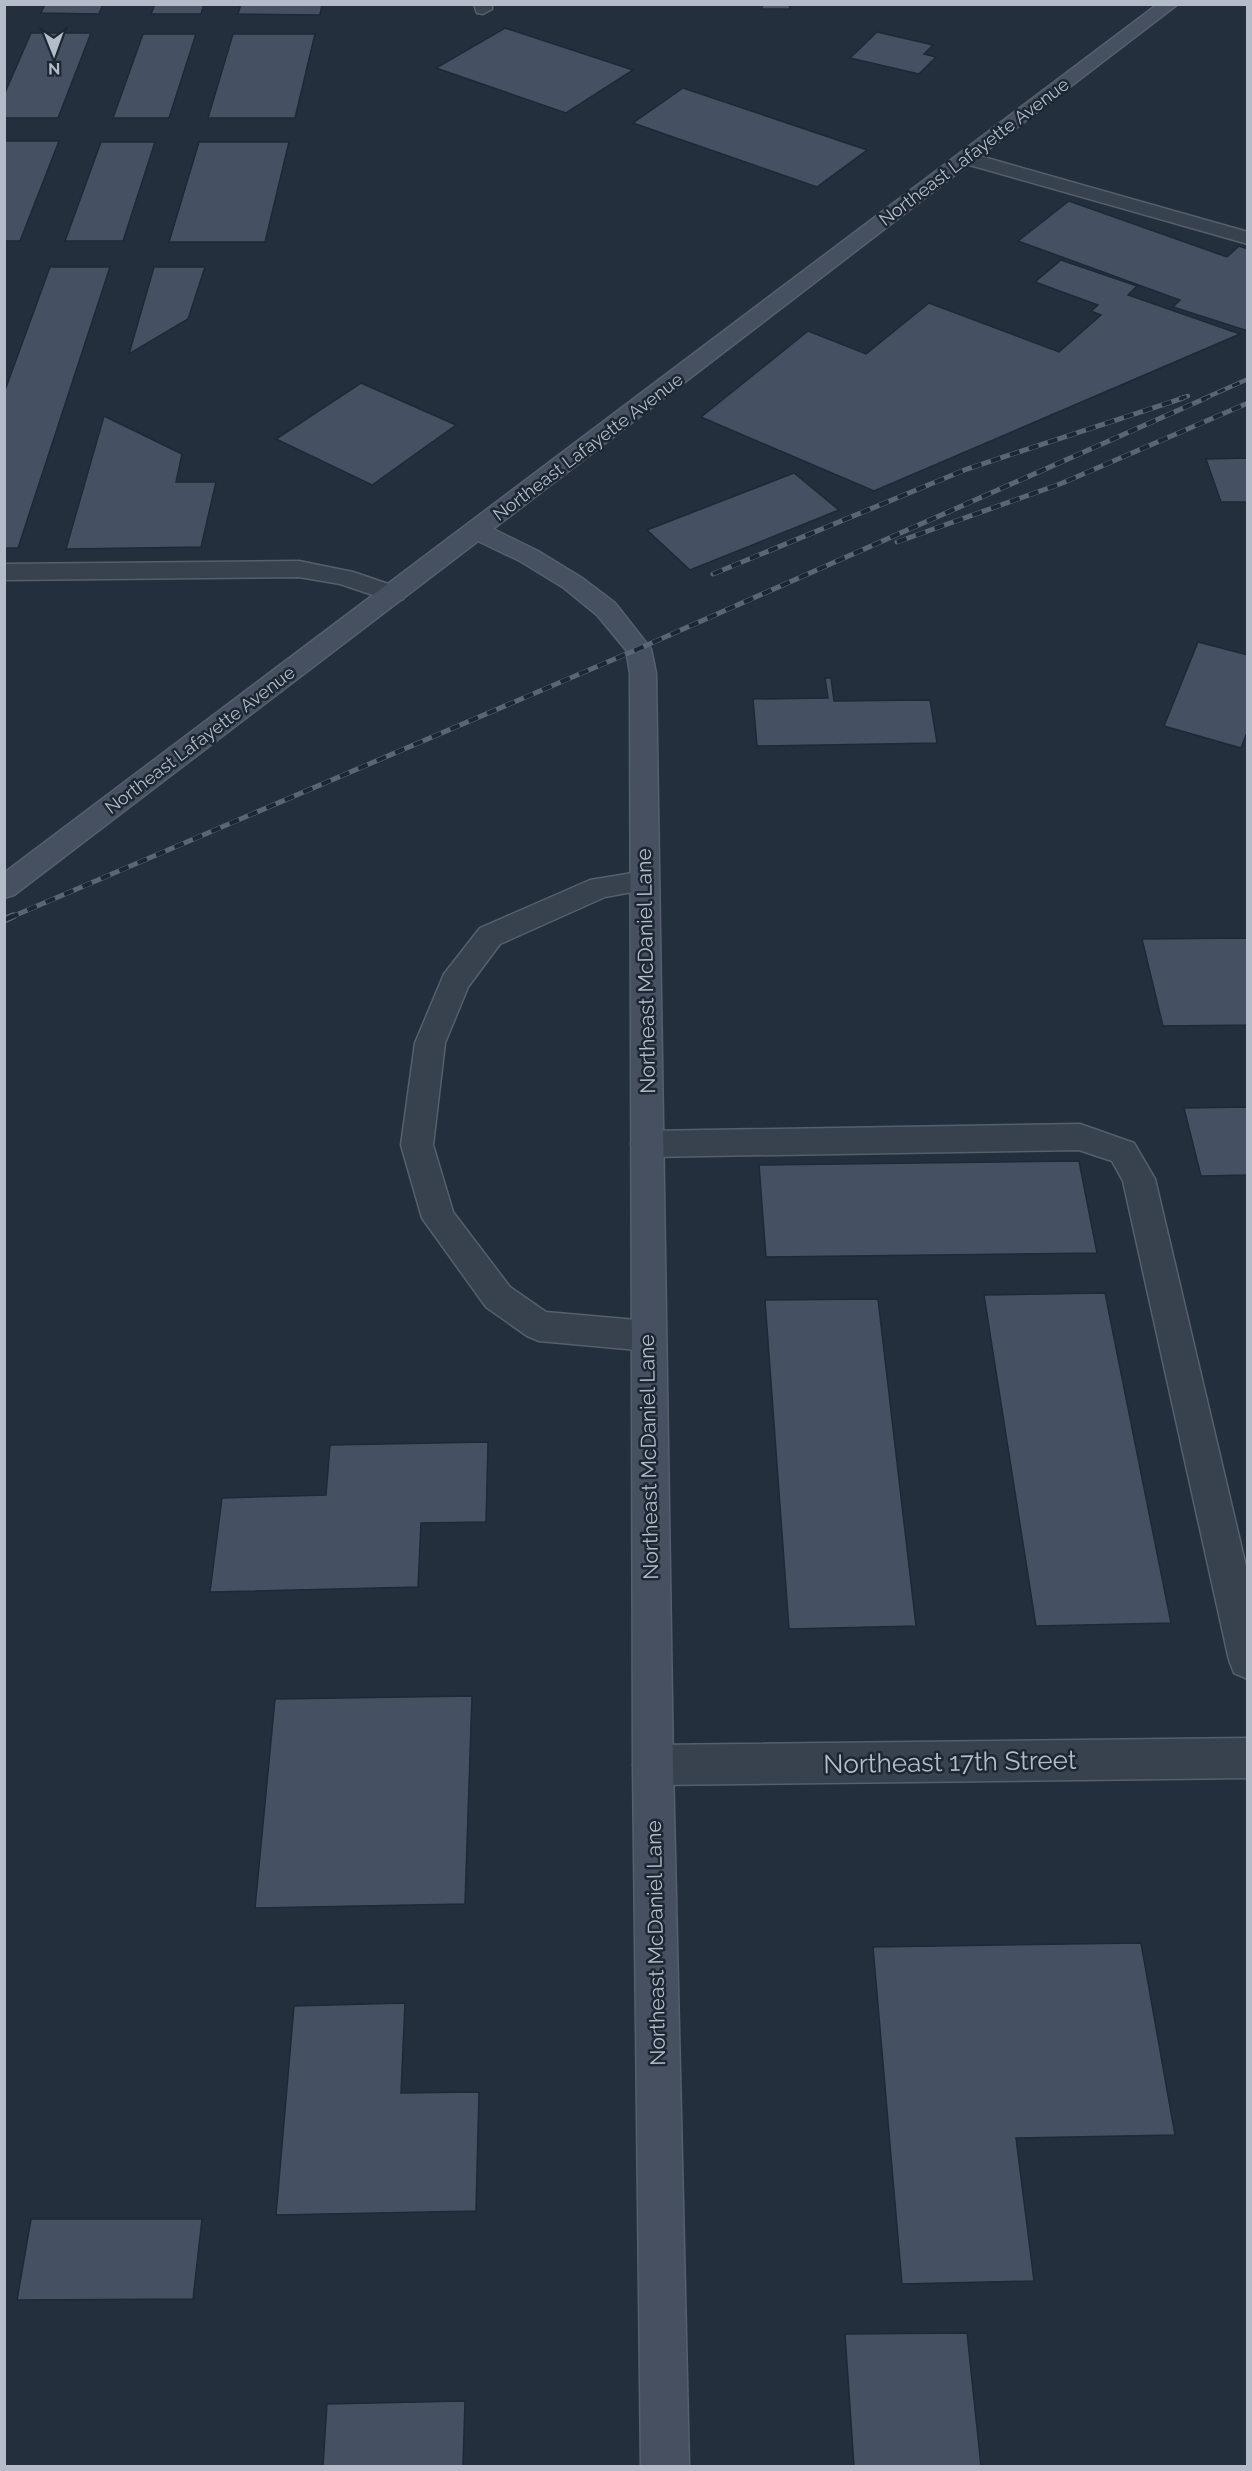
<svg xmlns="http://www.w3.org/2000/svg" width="1252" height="2471" font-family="Raleway,sans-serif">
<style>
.building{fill:#455162;stroke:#1f2835;stroke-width:1.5}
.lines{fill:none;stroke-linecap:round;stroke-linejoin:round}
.lane-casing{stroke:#565f6c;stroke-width:3}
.street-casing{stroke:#565f6c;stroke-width:3}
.secondary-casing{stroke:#565f6c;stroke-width:3}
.lane{fill:#38414e;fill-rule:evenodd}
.street{fill:#38414e;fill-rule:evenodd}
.secondary{fill:#465061;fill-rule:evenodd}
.rail-far2-casing{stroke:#5a6575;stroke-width:4.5}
.rail-far1-casing{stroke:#5a6575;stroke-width:5}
.rail-casing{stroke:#5a6575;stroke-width:7}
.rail-far2{stroke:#1d2633;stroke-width:3;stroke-dasharray:8;stroke-linecap:butt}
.rail-far1{stroke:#1d2633;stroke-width:4;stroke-dasharray:10;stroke-linecap:butt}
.rail{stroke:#1d2633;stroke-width:4.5;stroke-dasharray:14;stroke-linecap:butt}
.labels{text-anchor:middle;stroke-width:5;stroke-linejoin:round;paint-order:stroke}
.far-street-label{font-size:18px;fill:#b4bcc9;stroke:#1d2633}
.street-label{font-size:21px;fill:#b4bcc9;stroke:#1d2633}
.near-street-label{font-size:26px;fill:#b4bcc9;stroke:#1d2633}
</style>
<rect width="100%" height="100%" fill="#242f3e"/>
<!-- building -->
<g class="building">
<polygon points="45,4 103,4 99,14 41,13"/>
<polygon points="155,4 204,4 201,14 151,14"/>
<polygon points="241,4 322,4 320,15 238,14"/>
<polygon points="762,4 789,4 790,9 762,9"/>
<polygon points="505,28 633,70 566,113 436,68"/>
<polygon points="877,32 933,45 924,54 936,57 919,74 850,58"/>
<polygon points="31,33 91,33 58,118 4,118 4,95"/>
<polygon points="143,34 196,34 169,118 113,118"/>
<polygon points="233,34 315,34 295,118 208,118"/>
<polygon points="683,88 867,150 817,187 633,123"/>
<polygon points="4,141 59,141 20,241 4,241"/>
<polygon points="101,142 155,142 123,241 65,241"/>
<polygon points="199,142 289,142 265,242 169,242"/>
<polygon points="1069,201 1227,257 1239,246 1248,249 1248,331 1173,307 1180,300 1018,241"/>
<polygon points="1061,260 1137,286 1128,295 1240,334 874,491 701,417 808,331 866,354 929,303 1059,352 1101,315 1091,311 1098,305 1035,282"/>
<polygon points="50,267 110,267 18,548 4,548 4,393"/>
<polygon points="154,267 205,267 188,319 129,354"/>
<polygon points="361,383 456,425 372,485 276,439"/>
<polygon points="104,416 182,454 176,482 216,482 201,547 66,549"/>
<polygon points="1248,458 1248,502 1221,502 1206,459"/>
<polygon points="794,473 839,510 690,570 647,530"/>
<polygon points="1198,642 1248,655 1248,730 1241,748 1164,726"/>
<polygon points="825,678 831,678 834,701 930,700 937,743 757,746 753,699 828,698"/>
<polygon points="1248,938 1248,1025 1163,1026 1142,939"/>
<polygon points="1248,1107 1248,1175 1201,1176 1184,1108"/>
<polygon points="1079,1161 1097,1253 766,1257 759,1165"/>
<polygon points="1105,1293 1171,1623 1036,1626 984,1295"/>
<polygon points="878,1299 916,1626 789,1629 765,1300"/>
<polygon points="488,1442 486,1522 421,1523 418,1587 210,1592 222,1498 326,1495 330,1445"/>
<polygon points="472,1696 465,1904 255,1908 275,1699"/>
<polygon points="1141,1943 1175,2135 1016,2138 1034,2281 902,2284 873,1947"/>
<polygon points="405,2003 401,2093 479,2092 476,2211 276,2215 294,2006"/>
<polygon points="31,2219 202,2219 193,2299 17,2300"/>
<polygon points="967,2333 981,2466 854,2466 845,2334"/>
<polygon points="465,2401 463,2466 323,2466 327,2404"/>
</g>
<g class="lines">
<!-- lane casing -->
<g class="lane-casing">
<g id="lane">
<polygon points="474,4 492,4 492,9 483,14 477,13"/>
<polygon points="966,152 1248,232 1248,244 959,162 956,158"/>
<polygon points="299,561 353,572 403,589 406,594 403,599 394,602 340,584 299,577 4,580 4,564"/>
<polygon points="645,871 655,874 659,881 655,888 605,897 500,944 468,987 445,1043 433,1145 453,1212 510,1287 546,1312 648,1321 660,1325 665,1336 660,1347 648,1351 539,1341 527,1336 486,1307 422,1218 401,1145 415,1043 444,974 480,928 590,880"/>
<polygon points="1080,1124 1134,1143 1155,1179 1248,1575 1248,1679 1234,1673 1229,1660 1123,1181 1112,1161 1079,1150 647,1157 636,1153 631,1144 636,1135 647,1131"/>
</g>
</g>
<!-- street casing -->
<g class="street-casing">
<polygon id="street" points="1248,1738 1248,1778 653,1785 639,1779 633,1765 639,1751 653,1745"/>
</g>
<!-- secondary casing -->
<g class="secondary-casing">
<polygon id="secondary" points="1158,4 1178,4 493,529 538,551 582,578 615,603 651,649 656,673 673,1765 689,2466 641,2466 633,1765 630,673 626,650 597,615 564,588 520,561 478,541 14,895 4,898 4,873"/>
</g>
<!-- lane -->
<use href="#lane" class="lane"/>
<!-- street -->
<use href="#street" class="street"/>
<!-- secondary -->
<use href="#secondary" class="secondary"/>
<!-- rail-far2 casing -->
<g class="rail-far2-casing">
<g id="rail-far2">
<polyline points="1179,399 1188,396"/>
<polyline points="1203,399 1248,379"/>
</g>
</g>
<!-- rail-far1 casing -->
<g class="rail-far1-casing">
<g id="rail-far1">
<polyline points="897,542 1060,484 1248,403"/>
<polyline points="713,574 967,469 1183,398"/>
<polyline points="9,918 638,649 1206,398"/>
</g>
</g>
<!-- rail casing -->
<g class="rail-casing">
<polyline id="rail" points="4,920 13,916"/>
</g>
<!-- rail-far2 -->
<use href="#rail-far2" class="rail-far2"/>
<!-- rail-far1 -->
<use href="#rail-far1" class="rail-far1"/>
<!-- rail -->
<use href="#rail" class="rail"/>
</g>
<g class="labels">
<!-- far-street labels -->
<g class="far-street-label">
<text transform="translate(974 152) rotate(-37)" y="6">Northeast Lafayette Avenue</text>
<text transform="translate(588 447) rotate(-37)" y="6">Northeast Lafayette Avenue</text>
<text transform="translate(200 740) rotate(-37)" y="6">Northeast Lafayette Avenue</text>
</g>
<!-- street labels -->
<g class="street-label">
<text transform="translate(646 971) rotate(-91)" y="7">Northeast McDaniel Lane</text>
<text transform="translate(649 1457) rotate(-91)" y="7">Northeast McDaniel Lane</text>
<text transform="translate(656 1943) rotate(-91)" y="7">Northeast McDaniel Lane</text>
</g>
<!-- near-street labels -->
<g class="near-street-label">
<text transform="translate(950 1762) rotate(-1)" y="9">Northeast 17th Street</text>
</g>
</g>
<!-- border -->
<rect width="1252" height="2471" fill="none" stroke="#b4bcc9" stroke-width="12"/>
<!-- north arrow -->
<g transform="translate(54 54) rotate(179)" stroke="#1d2633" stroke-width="4.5" paint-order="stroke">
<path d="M0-4.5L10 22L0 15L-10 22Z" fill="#b4bcc9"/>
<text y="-9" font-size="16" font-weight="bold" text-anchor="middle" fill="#b4bcc9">N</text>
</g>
</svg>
